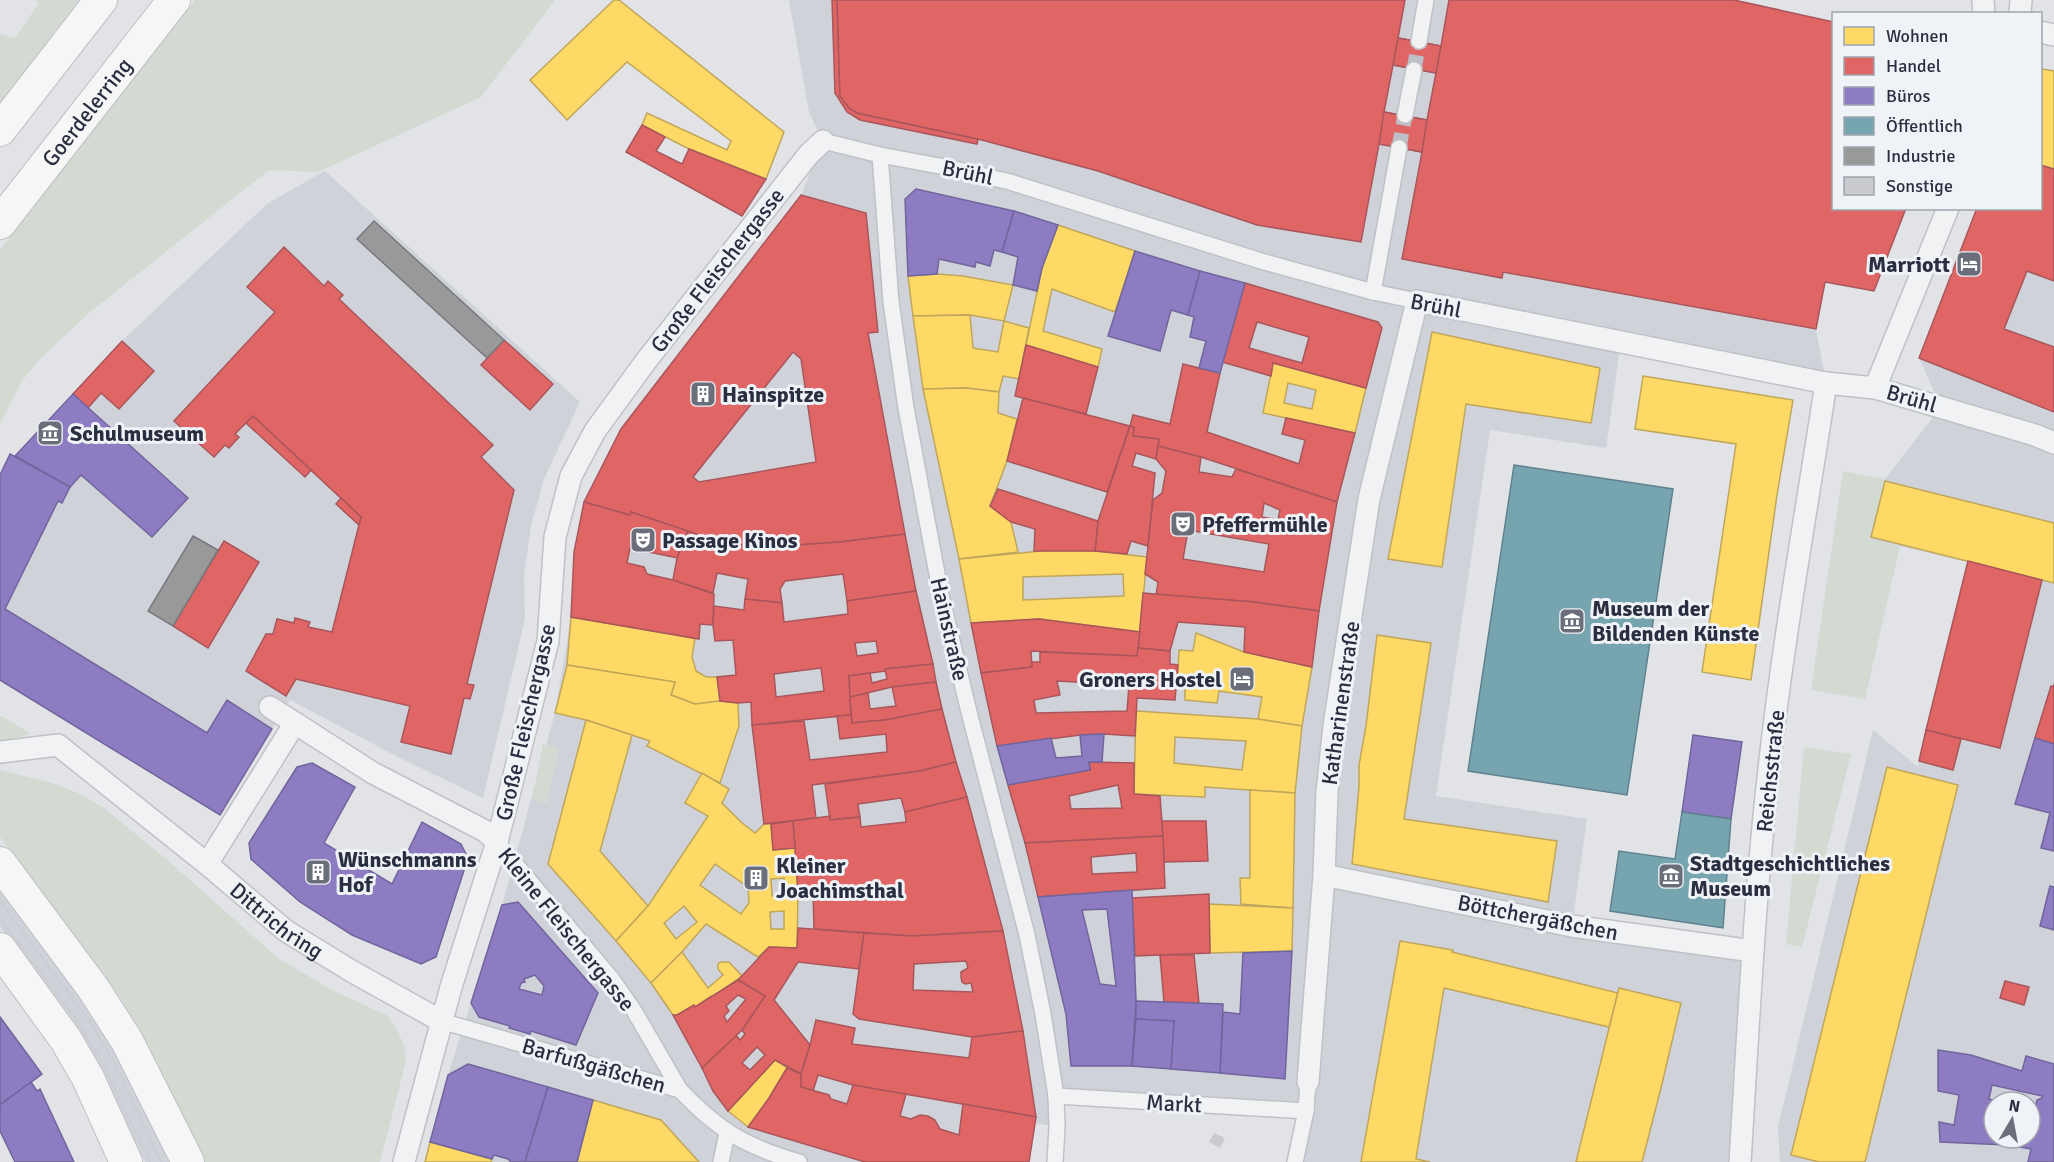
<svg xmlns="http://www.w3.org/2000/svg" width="2054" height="1162" font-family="Signika,sans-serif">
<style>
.built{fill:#d0d2da;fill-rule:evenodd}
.green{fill:#d2dad2}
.homes{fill:#ffd966;stroke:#bfa65b;stroke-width:1.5;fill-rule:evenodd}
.shops{fill:#e06666;stroke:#a9565b;stroke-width:1.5;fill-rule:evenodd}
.offices{fill:#8e7cc3;stroke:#70659c;stroke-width:1.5;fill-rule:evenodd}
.public{fill:#76a5af;stroke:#5f828e;stroke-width:1.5}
.industry{fill:#999;stroke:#77797e;stroke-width:1.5}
.building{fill:#cacbcf}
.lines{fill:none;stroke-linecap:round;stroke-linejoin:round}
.pedestrian-tunnel{stroke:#bdbfc6;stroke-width:15;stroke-dasharray:15 8;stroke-linecap:butt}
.pedestrian-casing{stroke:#c0c1c5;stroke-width:18}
.minor-casing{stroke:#c0c1c5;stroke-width:24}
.primary-casing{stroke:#bec0c4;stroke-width:34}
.pedestrian{stroke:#f1f2f4;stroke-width:15}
.minor{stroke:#f1f2f4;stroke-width:21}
.primary{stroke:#f6f6f6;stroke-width:32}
.tram{stroke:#cbcccf;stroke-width:1.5}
.labels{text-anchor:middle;stroke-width:6;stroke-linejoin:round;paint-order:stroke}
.street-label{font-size:22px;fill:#292f40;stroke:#eff2f6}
.poi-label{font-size:22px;font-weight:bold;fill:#292f40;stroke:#eff2f6;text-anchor:start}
</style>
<rect width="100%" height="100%" fill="#e2e3e7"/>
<!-- built -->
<g class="built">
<polygon points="789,0 1734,0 1834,208 1907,209 1874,291 1825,282 1816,329 1826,383 1621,342 1606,448 1490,430 1436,796 1587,819 1572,926 1753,951 1740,1162 1295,1162 1306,1111 1057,1096 1057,1127 1035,1123 1029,1162 425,1162 448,1075 502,905 555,713 571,617 574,552 584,502 621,429 801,195 823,142 809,112"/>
<path d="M2042,69L2054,71V1162H1780L1778,1127L1873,730L1918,767L1968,562L1869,539L1885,479L1941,407L1919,358L1977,209L2040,208L2041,70ZM1994,1102H2030V1138H1994Z"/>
<polygon points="325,171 580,402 544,479 531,526 524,575 525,619 483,798 398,757 290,700 220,815 0,680 0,475 10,454 16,456 122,341 268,203"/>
<polygon points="0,888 82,997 122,1064 171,1162 145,1162 102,1076 60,1007 0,927"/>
</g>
<!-- green -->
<g class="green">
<polygon points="36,0 79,0 0,105 0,34 15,38 39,3"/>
<polygon points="195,0 555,0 481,97 318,172 269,170 90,312 39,360 22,381 0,424 0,250"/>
<polygon points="1843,471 1885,479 1869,539 1900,546 1865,699 1811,690"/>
<polygon points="0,715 31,734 0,742"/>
<polygon points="543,744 559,748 547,803 532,799"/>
<polygon points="1804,747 1851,754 1802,947 1786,944"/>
<polygon points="0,770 49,782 78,793 104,808 165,858 278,958 330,989 388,1016 397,1029 404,1046 406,1061 380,1162 203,1162 150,1051 125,1005 101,970 0,837"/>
</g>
<!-- homes -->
<g class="homes">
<polygon points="614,0 619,0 784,132 766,179 689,149 642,125 647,113 727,150 731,141 627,62 567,120 530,80"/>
<polygon points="2042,69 2054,71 2054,169 2040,165 2040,70"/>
<polygon points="1058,225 1135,251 1115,312 1052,289 1043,331 1102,349 1098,367 1026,345 1042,268"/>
<polygon points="937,274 963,276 1013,285 1004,321 970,315 913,316 908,276"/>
<polygon points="970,315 973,348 998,352 1004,321 1029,328 1019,379 1003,376 999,392 966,388 923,389 913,316"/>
<polygon points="1432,332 1600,368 1591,423 1466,404 1442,567 1388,559"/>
<path d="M1273,363L1366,388L1355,433L1263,413ZM1288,383L1316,390L1312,409L1284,403Z"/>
<polygon points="1643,376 1793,400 1777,495 1751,680 1702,672 1736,444 1635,429"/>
<polygon points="966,388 999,392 998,413 1017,419 1007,461 990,506 1011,522 1018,552 959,559 923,389"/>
<polygon points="1885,481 2054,523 2054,583 1871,537"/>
<path d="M1051,550L1095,551L1147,557L1140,632L1039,619L971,623L959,559ZM1123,574L1124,596L1023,600V577Z"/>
<polygon points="571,617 695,638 692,657 696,671 706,677 717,677 720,701 695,704 671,695 675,682 567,665"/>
<polygon points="1196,633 1244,652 1312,667 1302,726 1258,719 1262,697 1219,691 1217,703 1185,700 1185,687 1177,687 1179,650 1193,651"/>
<polygon points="1377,635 1431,643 1404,819 1557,841 1548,902 1352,864 1359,787 1359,765 1366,726"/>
<polygon points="567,665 675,682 671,695 695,704 720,701 738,703 739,726 720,783 647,746 650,741 586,720 555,713"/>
<path d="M1136,711L1258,719L1302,726L1295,793L1205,787V797L1134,794ZM1175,737L1246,741L1242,770L1174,763Z"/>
<polygon points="586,720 632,735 600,851 648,906 616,941 548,864"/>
<polygon points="1887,767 1958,785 1865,1162 1819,1162 1791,1155"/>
<path d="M702,773L729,789L722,803L741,822L755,833L764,824H771L773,850L795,848L798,892L797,948L769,947L758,957L706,924L682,952L651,983L616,941L648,906L708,816L685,803ZM715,864L748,887L749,903L741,914L700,885ZM784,878L785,895L772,896L771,879ZM684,906L697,922L676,939L664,923ZM784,911V929H771L770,912Z"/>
<polygon points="1250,790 1295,793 1293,908 1241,904 1240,878 1250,878"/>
<polygon points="1209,904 1293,908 1292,951 1210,953"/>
<polygon points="1400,941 1453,950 1452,952 1618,993 1609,1027 1444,988 1416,1159 1430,1162 1361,1162"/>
<polygon points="682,952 708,988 723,975 718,969 718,964 721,962 729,962 742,976 712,997 711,996 695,1007 694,1005 677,1015 673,1015 651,983"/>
<polygon points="1619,988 1681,1003 1662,1084 1642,1162 1576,1162"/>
<polygon points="775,1060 787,1068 769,1098 748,1127 728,1111"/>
<polygon points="593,1100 661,1120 699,1162 577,1162"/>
<polygon points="430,1142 492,1159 491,1162 425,1162"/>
</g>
<!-- shops -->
<g class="shops">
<polygon points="832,0 837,0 840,96 849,108 857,113 978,139 977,144 860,120 847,112 835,93"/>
<path d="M837,0H1405L1398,38L1441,46L1449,0H1734L1834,22V208H1906L1874,291L1825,282L1816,329L1503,272L1502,278L1402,259L1422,152L1379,144L1361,242L1257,225L1098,171L978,139L857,113L849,108L840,96ZM1393,65L1436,73L1427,120L1384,112Z"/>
<polygon points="1398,38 1441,46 1436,73 1393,65"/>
<polygon points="1384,112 1427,120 1422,152 1379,144"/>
<polygon points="642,125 665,137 656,151 682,164 689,149 766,179 742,216 626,152"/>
<polygon points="2040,165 2054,169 2054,281 2027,271 2004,329 2054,347 2054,412 1919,358 1977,208 2040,208"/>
<path d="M801,195L866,213L878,332L868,333L905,534L840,542L768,547L719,543L631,512L630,515L584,502L621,429ZM793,352L801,359L816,462L699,482L693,477Z"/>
<polygon points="284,247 324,286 328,281 343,295 339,299 493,445 481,457 514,490 467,684 474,685 470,699 464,698 451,754 401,742 410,706 296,679 286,696 246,671 266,634 273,634 277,619 294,623 295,618 310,622 308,627 332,632 361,517 253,416 235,434 239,437 229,448 225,445 214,457 174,421 275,312 247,287"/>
<path d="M1245,283L1378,322L1382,328L1366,388L1273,363L1271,376L1222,362ZM1257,322L1309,337L1302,363L1249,348Z"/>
<polygon points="504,340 553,384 530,410 481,365"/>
<polygon points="122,341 154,371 119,409 101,393 88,408 73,394"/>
<polygon points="1026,345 1098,367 1086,414 1015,396"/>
<polygon points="1183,364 1220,373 1207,432 1299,464 1305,440 1282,434 1286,418 1355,433 1337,502 1201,457 1158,446 1159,439 1133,436 1134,427 1130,426 1133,415 1170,424"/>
<polygon points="1023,398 1130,426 1107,492 1007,461"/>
<polygon points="253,416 311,470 305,477 246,423"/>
<polygon points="1130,426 1134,427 1133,436 1159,439 1156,459 1136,453 1132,466 1155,473 1148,546 1131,541 1127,554 1095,551 1098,521"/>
<path d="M1158,446L1201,457L1199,472L1232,477L1236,469L1337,502L1319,611L1254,602L1156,595L1158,582L1145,574L1153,500L1162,493L1166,471L1156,459ZM1264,503L1280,510L1278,520L1262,517ZM1188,530L1269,544L1264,572L1183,559Z"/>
<polygon points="998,489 1098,521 1095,551 1034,551 1035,529 1011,522 990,506"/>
<polygon points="341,498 361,517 359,525 336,504"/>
<polygon points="584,502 630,515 631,512 688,531 677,558 630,548 627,563 644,567 647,574 673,580 714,594 713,625 700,624 699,639 571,617 574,552"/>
<polygon points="688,531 719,543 768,547 840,542 905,534 916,591 847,601 843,574 785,581 780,589 782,603 745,599 748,579 717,573 713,593 673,580 677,558"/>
<polygon points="224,541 259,562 208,648 173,626"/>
<polygon points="1968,561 2042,580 2000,748 1926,730"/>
<path d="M916,591L933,664L885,669L886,671L849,676L851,715L752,725L751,702L738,703L720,701L717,677L736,675L733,640L715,641L713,625L714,606L744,610L745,599L782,603L784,622L848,614L847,601ZM876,641L878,653L857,656L855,643ZM821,668L824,691L776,697L774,674Z"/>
<polygon points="1143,593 1254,602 1319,611 1312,667 1244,652 1245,627 1178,622 1170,651 1138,648"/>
<polygon points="1039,619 1140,632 1137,656 1031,651 1032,667 981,673 971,623"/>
<path d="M1138,648L1170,651V664L1178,665L1175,700L1137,698L1135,736L1104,734L1080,735L997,746L981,673L1032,667V662H1040V652L1137,656ZM1057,681L1129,685L1127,711L1036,713L1034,700L1060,695Z"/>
<polygon points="933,664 936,682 892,687 850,697 849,676 870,673 872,683 887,679 885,669"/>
<polygon points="936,682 942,709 885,720 852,723 850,697 868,693 870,709 896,706 892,687"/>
<polygon points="2054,684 2054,744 2035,738 2051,686 2053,687"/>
<polygon points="942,709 956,762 920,771 812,785 816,818 764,824 752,725 804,721 810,760 887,752 886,734 840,739 837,716 851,715 852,723 885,720"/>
<polygon points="1926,730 1961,739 1953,770 1919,761"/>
<polygon points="956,762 967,797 905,812 901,798 858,804 860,817 830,820 825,784 920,771"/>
<path d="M1089,762L1134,763V794L1160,796L1163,836L1025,843L1008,785L1090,770ZM1118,785L1122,808L1071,809L1069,796Z"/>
<polygon points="967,797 1003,931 912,936 814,929 813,891 798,892 793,821 830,816 830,820 860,817 861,827 906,822 905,812"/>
<polygon points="793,821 795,848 773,850 771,824"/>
<polygon points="1162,821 1206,821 1208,861 1164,862"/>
<path d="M1163,836L1165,888L1038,897L1025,843ZM1136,853L1137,872L1092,874L1091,857Z"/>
<polygon points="1209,894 1210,953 1135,956 1132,898"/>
<path d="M798,928L864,933L859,969L798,962L774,1000L810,1045L801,1074L775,1060L728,1111L713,1091L702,1068L736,1035L740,1040L745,1034L742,1030L765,996L738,980L769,947L797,948ZM757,1047L765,1055L750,1070L742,1063Z"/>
<path d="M1003,931L1023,1031L972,1037L859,1019L853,1014L864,933L912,936ZM966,961L968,968L961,972V977L962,982L965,984L971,983L973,992L913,990L914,964Z"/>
<polygon points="1160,955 1194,955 1199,1003 1164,1002"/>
<path d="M738,980L765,996L742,1030L702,1068L673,1015H677L694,1005L695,1007ZM738,995L746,999L727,1022L724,1016L729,1011L726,1006Z"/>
<polygon points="2005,981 2029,987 2024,1005 2000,998"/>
<polygon points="816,1020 855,1028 852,1044 969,1058 972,1037 1023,1031 1036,1117 853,1085 818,1075 813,1091 801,1087 801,1074 810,1045"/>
<polygon points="787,1068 801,1074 801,1087 829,1095 831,1099 847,1104 853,1085 906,1094 900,1116 911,1119 920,1115 928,1116 935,1120 940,1129 959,1135 963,1104 1036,1117 1029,1162 865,1162 748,1127 769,1098"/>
</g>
<!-- offices -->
<g class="offices">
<polygon points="916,189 1014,211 1002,252 994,250 990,266 976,262 975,267 939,259 937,274 908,276 905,199"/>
<polygon points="1014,211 1058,225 1042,268 1037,291 1013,285 1018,257 1002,252"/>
<polygon points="1135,251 1200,271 1188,315 1171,310 1160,351 1108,336"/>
<polygon points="1200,271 1245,283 1220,373 1199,368 1206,341 1190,337 1194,317 1188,315"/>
<polygon points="73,394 188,498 152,537 81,475 70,487 15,456"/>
<polygon points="10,454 70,487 62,503 58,501 5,609 207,733 227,700 272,729 220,815 0,680 0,475"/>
<polygon points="1104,734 1102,762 1089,762 1090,770 1008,785 997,746 1051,738 1056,758 1082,756 1080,735"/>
<polygon points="1693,735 1742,742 1731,819 1682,812"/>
<polygon points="2035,738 2054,744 2054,851 2041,848 2050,813 2015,804"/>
<polygon points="312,763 355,787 324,843 392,884 422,822 461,844 468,858 436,957 421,964 352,935 300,902 251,859 249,843 297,767"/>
<polygon points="2050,886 2054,887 2054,930 2040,926"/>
<path d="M1132,890L1136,1001L1132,1066H1071L1066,1014L1038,897ZM1107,909L1116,986L1100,984L1082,910Z"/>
<path d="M518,902L598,993L576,1045L531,1031L530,1034L509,1028L510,1026L479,1017L471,1003L502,905ZM535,975L544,986L542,995L519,989L521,983L525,982L524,979Z"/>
<polygon points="1292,951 1285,1079 1220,1073 1223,1012 1240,1014 1243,953"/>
<polygon points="1136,1001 1223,1004 1220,1073 1171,1069 1174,1021 1136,1019"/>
<polygon points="0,1017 42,1074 0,1105"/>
<polygon points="1136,1019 1174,1021 1171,1069 1132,1066"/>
<path d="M1938,1050L1971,1055L2022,1071L2026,1056L2054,1064V1162H2028L2031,1149L2008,1145L1940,1142L1939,1122L1954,1125L1959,1095L1938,1091ZM1992,1085L2042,1096V1098L2037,1100L2035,1109L2039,1112L2036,1123L2030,1122V1138H1994V1114H1990L1993,1103V1100L1989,1099Z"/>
<polygon points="468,1064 548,1087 525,1162 511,1162 508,1159 494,1155 492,1159 430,1142 448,1075"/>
<polygon points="31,1082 37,1091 40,1089 74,1162 15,1162 0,1131 0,1105"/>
<polygon points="548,1087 593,1100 577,1162 525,1162"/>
</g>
<!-- public -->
<g class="public">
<polygon points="1514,465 1673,489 1627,795 1468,771"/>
<polygon points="1682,812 1731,819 1723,928 1610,911 1619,851 1675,859"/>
</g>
<!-- industry -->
<g class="industry">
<polygon points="374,221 504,340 487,358 357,239"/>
<polygon points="193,536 218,550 173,626 148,611"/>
</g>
<!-- building -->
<polygon class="building" points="1214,1133 1225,1138 1220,1148 1209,1142"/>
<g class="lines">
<!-- pedestrian-tunnel -->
<g class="pedestrian-tunnel">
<polyline points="1414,70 1419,41"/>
<polyline points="1399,148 1405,115"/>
</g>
<!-- pedestrian casing -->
<g class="pedestrian-casing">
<g id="pedestrian">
<polyline points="1419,41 1426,0"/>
<polyline points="1405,115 1414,70"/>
<polyline points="823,141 880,155 950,168 1010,182 1261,261 1373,292 1417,301"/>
<polyline points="880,155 891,302 906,408 941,595 969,712 1027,935 1043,1014 1056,1096 1057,1127 1055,1162"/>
<polyline points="1373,292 1399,148"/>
<polyline points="497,842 611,978 633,1009 680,1090"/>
<path d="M441,1021L680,1090C718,1130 746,1147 799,1162"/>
<polyline points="1056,1096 1306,1111"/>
<polyline points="721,1162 727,1133"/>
<polyline points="1295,1162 1306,1111 1308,1082"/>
</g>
</g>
<!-- minor casing -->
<g class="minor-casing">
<g id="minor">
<polyline points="1983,0 1984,14"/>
<polyline points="2020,14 2021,0"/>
<polyline points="2040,32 2054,35"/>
<polyline points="1875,388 1948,208"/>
<polyline points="270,707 373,773 485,831 497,842"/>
<path id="s1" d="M0,752L58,745L207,864L286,931L353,972L441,1021"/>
<polyline points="207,864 295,723"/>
<polyline points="1324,875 1572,926 1753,951"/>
<polyline points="1308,1082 1324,875 1327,792 1334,726 1369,499 1417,301 1826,383 1875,388 2035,435 2054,443"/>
<polyline points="404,1162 451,987 497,842 548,641 555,537 571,476 595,431 646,361 809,154 823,141"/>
<path d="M1740,1162C1748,1034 1754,905 1768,778C1782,646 1806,514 1826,383"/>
</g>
</g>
<!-- primary casing -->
<g class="primary-casing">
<g id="primary">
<polyline points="0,130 101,0"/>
<path id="s2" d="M0,223L174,0"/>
<polyline points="0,863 93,988 127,1041 188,1162"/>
<polyline points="0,949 66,1040 88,1078 126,1162"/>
</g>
</g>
<!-- pedestrian -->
<use href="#pedestrian" class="pedestrian"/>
<!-- minor -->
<use href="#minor" class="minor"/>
<!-- primary -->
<use href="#primary" class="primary"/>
<!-- tram -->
<g class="tram">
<polyline points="0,901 91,1023 113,1060 161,1162"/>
<polyline points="0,918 72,1014 98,1055 150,1162"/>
</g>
</g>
<!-- icons -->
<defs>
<g id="hotel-square" transform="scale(1.35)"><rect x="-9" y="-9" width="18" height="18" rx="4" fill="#6a6e7a" stroke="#eff2f6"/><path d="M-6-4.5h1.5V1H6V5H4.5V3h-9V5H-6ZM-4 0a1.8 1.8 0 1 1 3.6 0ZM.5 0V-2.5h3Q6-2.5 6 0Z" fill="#fff"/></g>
<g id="building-square" transform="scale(1.35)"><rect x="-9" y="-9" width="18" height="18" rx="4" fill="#6a6e7a" stroke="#eff2f6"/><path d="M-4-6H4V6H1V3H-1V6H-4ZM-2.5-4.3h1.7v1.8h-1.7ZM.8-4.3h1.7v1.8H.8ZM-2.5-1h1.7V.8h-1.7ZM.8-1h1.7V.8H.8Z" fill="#fff"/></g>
<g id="museum-square" transform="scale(1.35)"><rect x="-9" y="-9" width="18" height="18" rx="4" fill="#6a6e7a" stroke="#eff2f6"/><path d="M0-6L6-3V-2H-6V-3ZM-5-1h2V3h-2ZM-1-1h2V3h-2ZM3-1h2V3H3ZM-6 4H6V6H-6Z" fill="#fff"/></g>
<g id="theatre-square" transform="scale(1.35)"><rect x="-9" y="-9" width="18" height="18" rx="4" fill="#6a6e7a" stroke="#eff2f6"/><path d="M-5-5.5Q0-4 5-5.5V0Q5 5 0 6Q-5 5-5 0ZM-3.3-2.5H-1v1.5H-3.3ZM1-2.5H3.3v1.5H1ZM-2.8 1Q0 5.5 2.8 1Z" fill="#fff"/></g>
</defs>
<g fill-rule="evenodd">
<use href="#hotel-square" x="1969" y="264"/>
<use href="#building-square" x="703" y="394"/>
<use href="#museum-square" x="50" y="433"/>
<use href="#theatre-square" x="1183" y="524"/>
<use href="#theatre-square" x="643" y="540"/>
<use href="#museum-square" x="1572" y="621"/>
<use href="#hotel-square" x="1242" y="679"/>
<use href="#building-square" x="318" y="872"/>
<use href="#museum-square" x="1671" y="876"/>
<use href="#building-square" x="756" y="878"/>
</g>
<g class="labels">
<!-- street labels -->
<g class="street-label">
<text dy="8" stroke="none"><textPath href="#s2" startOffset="141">Goerdelerring</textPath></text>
<text transform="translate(968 172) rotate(12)" y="8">Brühl</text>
<text transform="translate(717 270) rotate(-52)" y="8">Große Fleischergasse</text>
<text transform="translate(1436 305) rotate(11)" y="8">Brühl</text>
<text transform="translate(1912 398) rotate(16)" y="8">Brühl</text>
<text transform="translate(950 629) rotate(77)" y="8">Hainstraße</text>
<text transform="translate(1340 703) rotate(-82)" y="8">Katharinenstraße</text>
<text transform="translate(525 722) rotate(-77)" y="8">Große Fleischergasse</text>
<text transform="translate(1770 771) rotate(-84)" y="8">Reichsstraße</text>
<text transform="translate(1538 917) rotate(11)" y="8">Böttchergäßchen</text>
<text dy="8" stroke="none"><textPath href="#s1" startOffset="339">Dittrichring</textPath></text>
<text transform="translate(567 929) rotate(51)" y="8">Kleine Fleischergasse</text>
<text transform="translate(594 1065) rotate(16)" y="8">Barfußgäßchen</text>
<text transform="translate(1174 1103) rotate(3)" y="8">Markt</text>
</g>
<!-- poi labels -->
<g class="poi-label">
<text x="1950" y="272" text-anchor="end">Marriott</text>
<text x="722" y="402">Hainspitze</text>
<text x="70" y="441">Schulmuseum</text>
<text x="1202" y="532">Pfeffermühle</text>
<text x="662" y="548">Passage Kinos</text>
<text x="1592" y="616">Museum der<tspan x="1592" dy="25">Bildenden Künste</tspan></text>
<text x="1222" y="687" text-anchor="end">Groners Hostel</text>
<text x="338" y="867">Wünschmanns<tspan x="338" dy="25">Hof</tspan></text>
<text x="1690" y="871">Stadtgeschichtliches<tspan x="1690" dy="25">Museum</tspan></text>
<text x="776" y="873">Kleiner<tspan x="776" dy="25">Joachimsthal</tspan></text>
</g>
</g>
<!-- legend -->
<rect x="1832" y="12" width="210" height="198" fill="#eff2f6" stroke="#a0a4ad" stroke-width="1.5"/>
<rect x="1844" y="27" width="30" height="18" fill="#ffd966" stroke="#a0a4ad" stroke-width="1.5"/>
<text x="1886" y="42" font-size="18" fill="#292f40">Wohnen</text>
<rect x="1844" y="57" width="30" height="18" fill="#e06666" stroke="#a0a4ad" stroke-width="1.5"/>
<text x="1886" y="72" font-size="18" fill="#292f40">Handel</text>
<rect x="1844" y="87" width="30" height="18" fill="#8e7cc3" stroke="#a0a4ad" stroke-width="1.5"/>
<text x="1886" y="102" font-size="18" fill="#292f40">Büros</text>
<rect x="1844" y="117" width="30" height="18" fill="#76a5af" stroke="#a0a4ad" stroke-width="1.5"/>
<text x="1886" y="132" font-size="18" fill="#292f40">Öffentlich</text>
<rect x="1844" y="147" width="30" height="18" fill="#999999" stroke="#a0a4ad" stroke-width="1.5"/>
<text x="1886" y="162" font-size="18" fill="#292f40">Industrie</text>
<rect x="1844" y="177" width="30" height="18" fill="#cacbcf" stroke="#a0a4ad" stroke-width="1.5"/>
<text x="1886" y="192" font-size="18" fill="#292f40">Sonstige</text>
<!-- north arrow -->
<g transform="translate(2012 1120) rotate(10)"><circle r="28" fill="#eff2f6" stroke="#a0a4ad" stroke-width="1.5"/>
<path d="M0-4.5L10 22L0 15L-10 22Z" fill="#6a6e7a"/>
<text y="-9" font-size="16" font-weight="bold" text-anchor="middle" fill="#292f40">N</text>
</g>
</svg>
